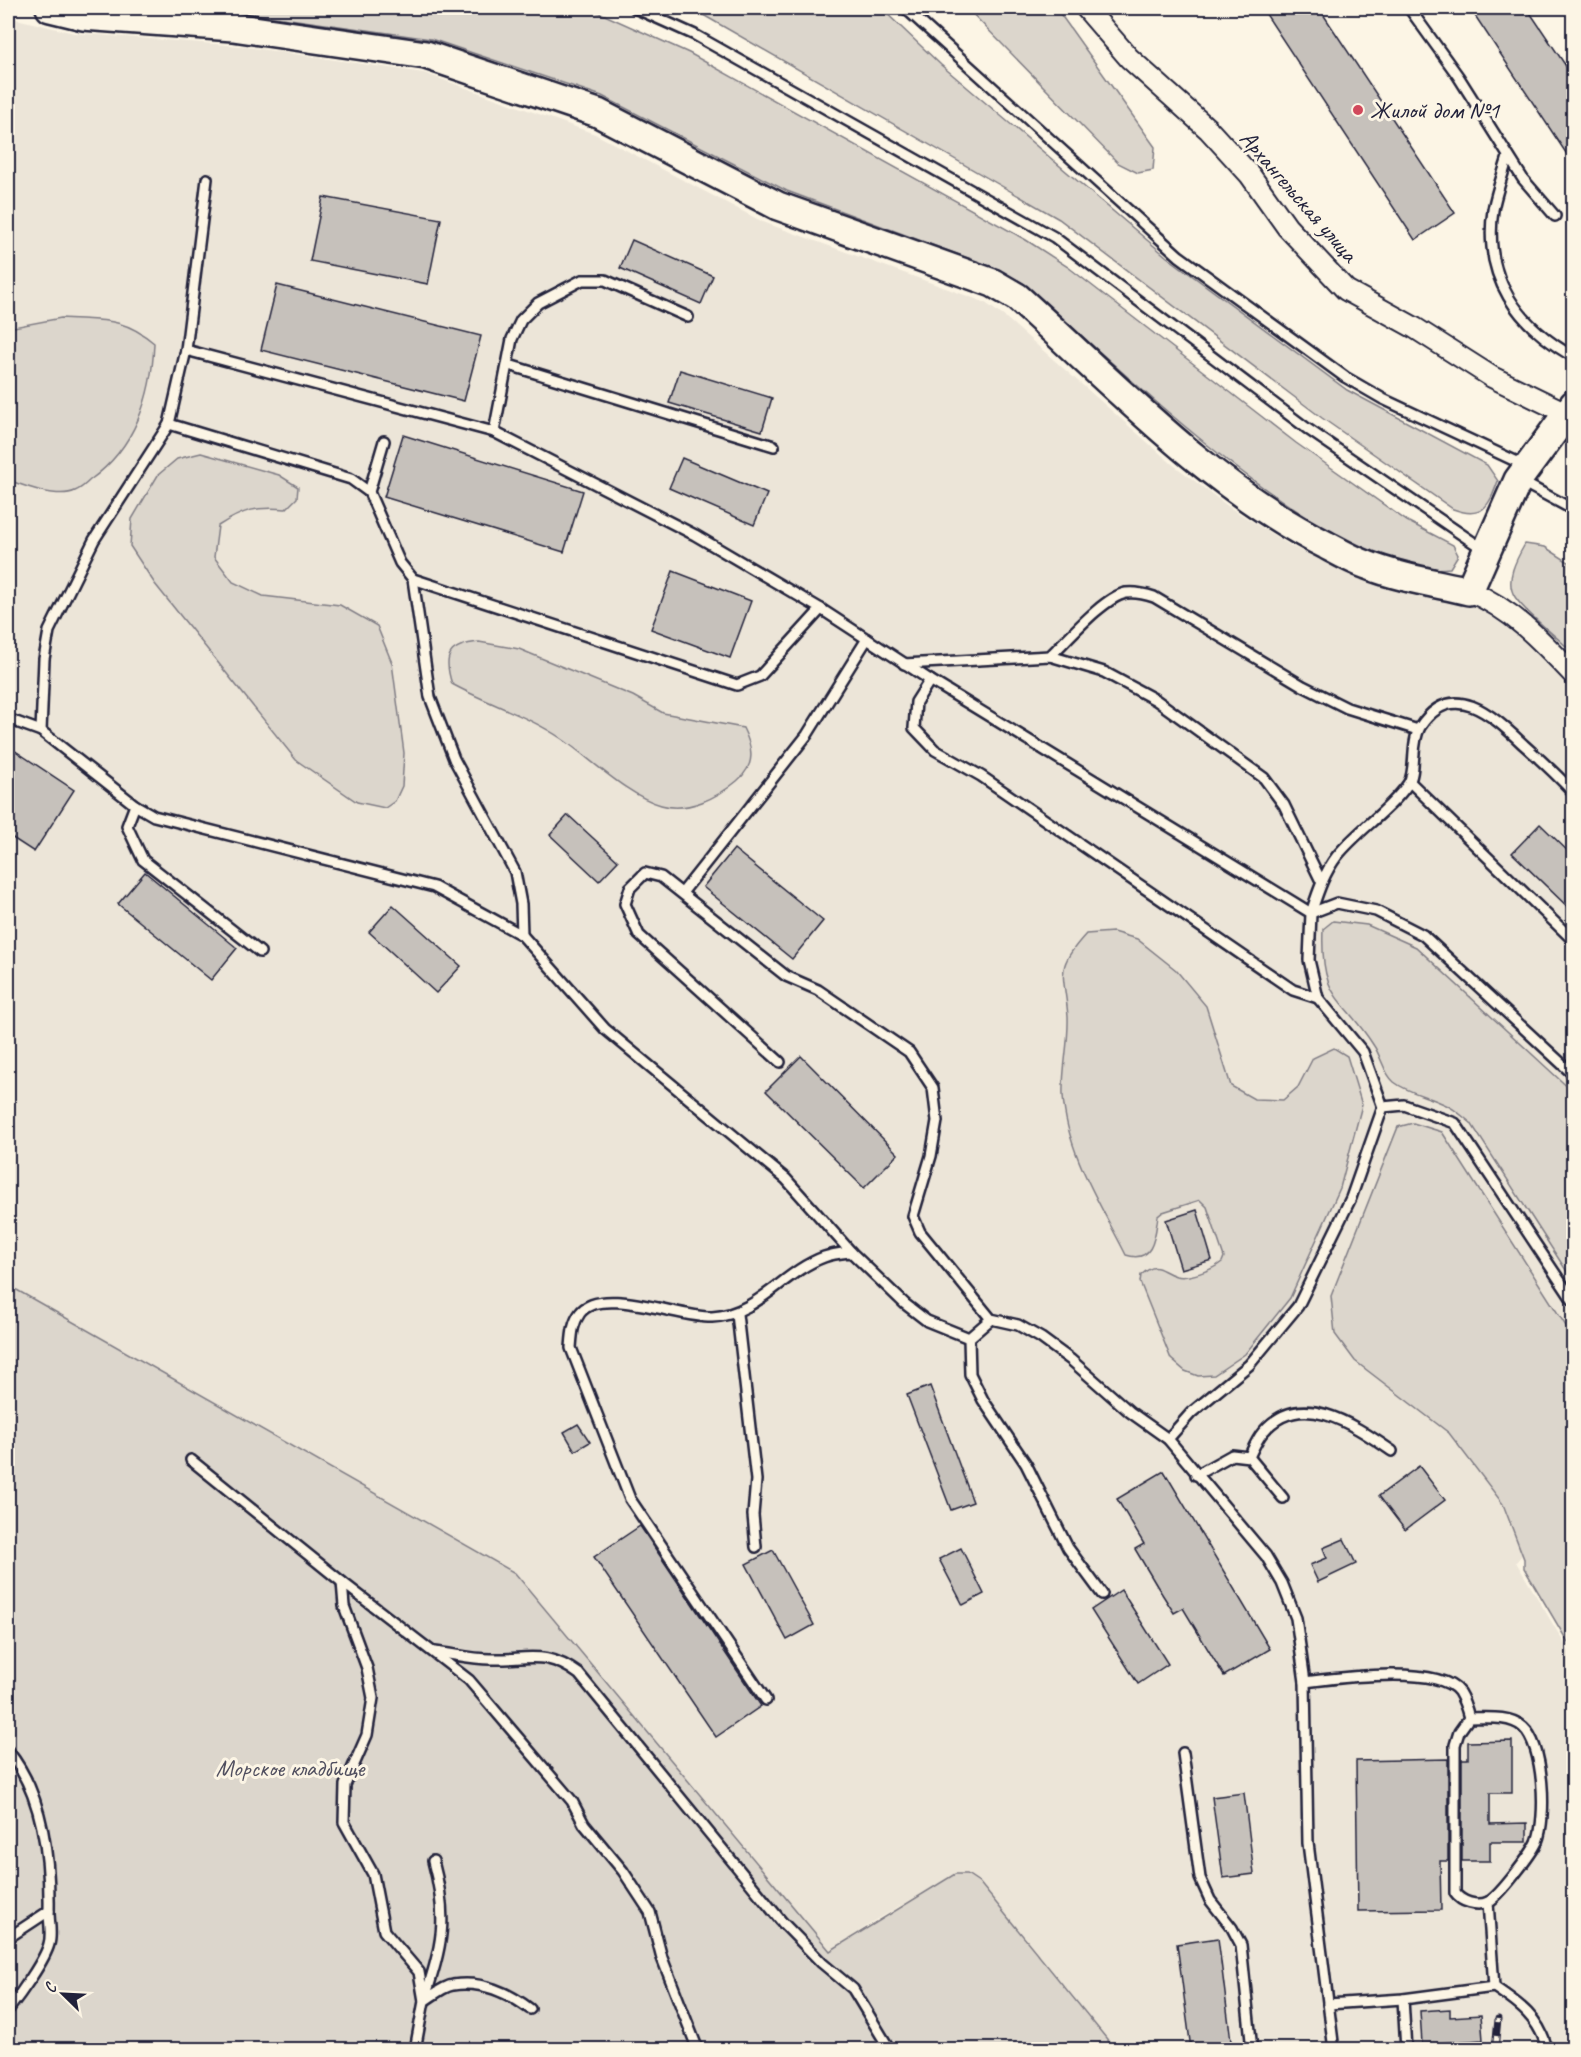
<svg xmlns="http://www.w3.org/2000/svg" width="1581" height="2057" font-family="Caveat,sans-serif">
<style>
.built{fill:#ece5d8}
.green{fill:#dcd6cc;stroke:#7f7c84;stroke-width:1.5}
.building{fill:#c6c1bb;stroke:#22223b;stroke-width:1.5}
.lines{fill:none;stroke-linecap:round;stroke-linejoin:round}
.service-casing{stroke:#22223b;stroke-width:14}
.minor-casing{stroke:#22223b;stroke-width:24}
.secondary-casing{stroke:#22223b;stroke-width:32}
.service{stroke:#fcf5e5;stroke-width:9}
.minor{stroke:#fcf5e5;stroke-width:20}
.secondary{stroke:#fcf5e5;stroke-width:27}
.rail-casing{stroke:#22223b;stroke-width:7}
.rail{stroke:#fcf5e5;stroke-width:4.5;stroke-dasharray:14;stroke-linecap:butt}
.poi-dot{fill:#d1495b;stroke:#fcf5e5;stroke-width:2}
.labels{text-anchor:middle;stroke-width:6;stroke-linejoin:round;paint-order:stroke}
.poi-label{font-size:24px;fill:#22223b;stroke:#fcf5e5;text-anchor:start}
.street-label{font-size:24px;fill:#22223b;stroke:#fcf5e5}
.park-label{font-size:24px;fill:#504f5f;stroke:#fcf5e5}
</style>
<rect width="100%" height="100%" fill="#fcf5e5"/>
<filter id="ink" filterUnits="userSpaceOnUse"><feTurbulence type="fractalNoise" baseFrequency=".0167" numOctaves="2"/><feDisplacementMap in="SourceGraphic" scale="12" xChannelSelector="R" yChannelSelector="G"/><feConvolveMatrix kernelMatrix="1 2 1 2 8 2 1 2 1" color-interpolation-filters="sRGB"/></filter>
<g filter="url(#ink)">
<!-- built -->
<polygon class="built" points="8,17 74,33 241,46 424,73 595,134 763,222 984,302 1005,317 1171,463 1229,507 1291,546 1367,581 1415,596 1482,608 1531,639 1573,687 1573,1496 1516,1562 1573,1658 1573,2049 1115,2049 979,1882 961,1873 955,1874 873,1922 830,1951 515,1573 8,1285"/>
<!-- green -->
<g class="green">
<path d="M186,8H589L689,53L1026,240L1068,267L1296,443L1407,521L1453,545L1458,555L1450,568C1335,583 1109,358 1023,283L997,269L787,191L602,96L431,39L239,12Z"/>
<path d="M687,8H881L941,65L1167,257L1347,390L1487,465L1498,481C1489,506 1483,520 1453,509L1322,418L1059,219L705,16Z"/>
<polygon points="967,8 1056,8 1155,147 1153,170 1138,173 1118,163"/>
<path d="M61,318C101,321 122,316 154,343C152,396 135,448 90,480C86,484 80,489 75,491C58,499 24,486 8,480V328Z"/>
<path d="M201,453L279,475L298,487L297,498L286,509C256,506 243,510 218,526L214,557L233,582L263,596L340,605L377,626L392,663L404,753L402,786L395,801L385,808L357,802L296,760L155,584L130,546L132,519L158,475L177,459Z"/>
<path d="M1525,544L1545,547L1573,565V653C1557,636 1527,615 1515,597C1504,581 1517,558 1525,544Z"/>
<path d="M479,642L519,649L633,696L663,713L743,728C753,748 756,765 737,781C718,797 688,813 661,805C628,796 591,759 562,739C529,716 488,704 452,684C442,654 450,645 479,642Z"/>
<path d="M1333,921L1367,925L1416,947L1573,1092V1281L1471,1123C1462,1116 1454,1108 1444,1104C1428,1096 1408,1093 1394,1082C1384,1074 1381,1056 1374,1046C1341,994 1320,1001 1323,929Z"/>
<path d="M1113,932L1137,939L1176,970L1206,1006L1231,1086L1254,1099L1283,1100L1298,1087L1313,1058L1334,1048L1347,1056L1362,1105L1340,1188L1290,1298L1245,1354L1214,1375L1198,1376L1185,1371L1171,1359L1140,1282L1141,1275C1158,1260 1159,1271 1176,1276C1189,1279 1212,1270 1222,1262L1224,1257L1207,1207L1200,1200L1163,1212L1158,1216C1155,1236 1154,1264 1126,1255C1101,1205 1066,1152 1063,1095C1062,1069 1069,1043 1068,1017C1065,973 1053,970 1086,934Z"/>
<polygon points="1413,1123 1442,1132 1573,1337 1573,1651 1524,1568 1524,1559 1503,1504 1449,1433 1355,1361 1335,1334 1331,1296 1398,1127"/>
<polygon points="8,1285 515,1573 830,1951 955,1874 967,1874 979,1882 1115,2049 8,2049"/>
</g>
<!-- building -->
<g class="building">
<polygon points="1262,8 1319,8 1455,213 1415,240"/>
<polygon points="1470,8 1527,8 1574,78 1574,165"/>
<polygon points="323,197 441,219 428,284 310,261"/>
<polygon points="632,240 713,276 701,304 620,268"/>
<polygon points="277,285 481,336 464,401 261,350"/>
<polygon points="680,370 772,398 762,431 669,403"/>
<polygon points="403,435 583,491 564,552 384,497"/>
<polygon points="682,458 767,494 754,525 669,488"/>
<polygon points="673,571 751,601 730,658 651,629"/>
<polygon points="8,746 74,790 34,852 8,835"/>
<polygon points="568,815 618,861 599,881 550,835"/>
<polygon points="1540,824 1574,857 1574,913 1512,853"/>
<polygon points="734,849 823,921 792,959 703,887"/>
<polygon points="145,872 237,948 211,980 118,904"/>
<polygon points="393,905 461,966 436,993 369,932"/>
<polygon points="801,1056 898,1154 864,1188 766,1091"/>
<polygon points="1197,1210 1212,1260 1181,1269 1166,1220"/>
<polygon points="930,1386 973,1502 951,1510 907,1395"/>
<polygon points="578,1424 590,1442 575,1451 564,1432"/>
<polygon points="1419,1466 1445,1500 1405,1530 1379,1496"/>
<polygon points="1164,1471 1270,1649 1224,1676 1183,1608 1174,1613 1157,1586 1135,1549 1144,1544 1117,1499"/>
<polygon points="640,1526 761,1706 716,1737 594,1557"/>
<polygon points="1344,1539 1356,1564 1318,1582 1310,1565 1327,1558 1323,1548"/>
<polygon points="961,1548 984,1594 963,1605 939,1559"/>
<polygon points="773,1550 814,1625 787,1640 746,1564"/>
<polygon points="1121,1590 1168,1664 1138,1684 1091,1610"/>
<polygon points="1512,1741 1512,1793 1490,1793 1490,1824 1527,1823 1527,1842 1490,1842 1490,1861 1462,1861 1462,1759 1468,1759 1468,1742"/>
<polygon points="1448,1759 1448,1861 1440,1861 1441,1910 1358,1911 1356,1761"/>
<polygon points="1244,1793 1254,1874 1223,1878 1212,1797"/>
<polygon points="1218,1938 1232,2049 1191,2049 1177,1944"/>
<polygon points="1450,2009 1450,2017 1481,2015 1483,2040 1422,2044 1420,2011"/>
</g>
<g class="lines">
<!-- service casing -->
<g class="service-casing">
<g id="service">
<polyline points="635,8 695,35 1054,237 1309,430 1483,549"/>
<polyline points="905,8 1179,256 1345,377 1383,399 1526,466"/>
<polyline points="1409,8 1458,76 1523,179 1555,216"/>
<path d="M1508,157C1503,174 1496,193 1493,210C1483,277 1517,325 1574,357"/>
<polyline points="186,350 494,432 695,535 821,609 930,680 1311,913 1309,960 1318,998 1363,1052 1383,1107 1351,1198 1298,1306 1249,1365 1191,1413 1168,1439"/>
<polyline points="509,365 774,446"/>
<polyline points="169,424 351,479 369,492"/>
<polyline points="494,432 512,339 521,320 538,303 582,280 605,280 688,317"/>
<polyline points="384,441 369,492 400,563 413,579 737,685 760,676 821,609"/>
<polyline points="1520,481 1574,510"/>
<polyline points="413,579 430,697 454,759 515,872 521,904 522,935"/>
<path d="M1050,656C1067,640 1104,597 1126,593C1135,592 1145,594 1154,597L1303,686L1347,708L1418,730"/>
<polyline points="904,664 1050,656 1104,672 1156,700 1264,778 1284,805 1321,881"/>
<polyline points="930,680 916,702 914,728 935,750 981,776 1293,990 1318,998"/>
<polyline points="8,719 41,731 135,805 154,816 434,887 522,935 605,1029 786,1179 851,1252"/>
<polyline points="41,731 44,659 49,631 94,540 169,424 186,350 207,179"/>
<polyline points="1410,782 1574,941"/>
<polyline points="135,805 127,826 143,860 260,952"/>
<polyline points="682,893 807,735 867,639"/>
<path d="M1311,913C1318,892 1324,873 1337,856C1358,830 1389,811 1408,784C1417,772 1410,744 1420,727C1453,677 1494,717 1524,745C1541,760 1558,776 1574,793"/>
<polyline points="1311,913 1337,903 1376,911 1423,935 1574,1075"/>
<polyline points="780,1062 639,935 625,904 630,888 645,873 661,877 786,976 818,990 909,1052 933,1088 937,1121 931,1156 913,1216 920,1232 991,1319 1018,1325 1041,1338 1071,1360 1130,1412 1168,1439 1266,1556 1282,1583 1296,1618 1305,1682 1308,1843 1334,2050"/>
<polyline points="1383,1107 1404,1105 1455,1123 1574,1302"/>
<polyline points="737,1314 756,1480 753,1515 756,1547"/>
<polyline points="969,1338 970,1374 983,1400 1026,1464 1068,1548 1102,1594"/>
<path d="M1249,1457C1253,1449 1257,1439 1263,1432C1301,1387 1355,1426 1392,1451"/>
<polyline points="191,1460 342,1582"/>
<polyline points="1196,1475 1232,1455 1249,1457 1283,1498"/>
<path d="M435,1652C453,1654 472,1659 490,1659C528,1660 545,1649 579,1674L782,1922L822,1963L853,1989L890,2050"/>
<path d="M1305,1682C1337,1678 1439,1664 1459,1692C1464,1700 1467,1710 1469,1718C1485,1718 1510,1715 1523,1727C1544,1746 1547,1817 1537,1842C1532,1853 1499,1897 1488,1902C1477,1907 1461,1902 1455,1893V1745L1459,1732L1469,1718"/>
<path d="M766,1700L630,1499L571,1348C572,1336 572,1324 580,1313C601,1285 680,1318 712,1317C757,1315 783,1272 824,1257C832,1254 842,1253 851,1252L905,1304L927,1321L969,1338L991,1319"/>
<path d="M8,1751C43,1794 50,1859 49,1912C49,1922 52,1935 49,1944C45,1960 19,1996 8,2010"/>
<polyline points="1183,1753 1200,1878 1210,1900 1232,1928 1241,1945 1252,2050"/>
<path d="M433,1861C449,1921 442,1944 424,2001C432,1996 444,1986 453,1985C481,1980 509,1993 530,2009"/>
<polyline points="1488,1902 1494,1987"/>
<polyline points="8,1938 49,1911"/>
<polyline points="1403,1999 1406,2050"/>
<path d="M1328,2004L1403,1999L1494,1987C1518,2003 1541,2019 1547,2050"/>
<polyline points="415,2050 424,2001 419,1972 384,1931 373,1874 344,1822 345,1785 367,1735 373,1698 367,1668 344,1606 342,1582 469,1680 572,1801 584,1824 623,1871 650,1912 662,1958 698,2050"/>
</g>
</g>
<!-- minor casing -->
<g class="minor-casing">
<g id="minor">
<polyline points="1086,8 1129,58 1208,129 1250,175 1287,227 1346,290 1415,328 1492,377 1566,413"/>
<path d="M1469,591C1512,609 1542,641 1574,675"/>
</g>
</g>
<!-- secondary casing -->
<g class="secondary-casing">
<path id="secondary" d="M50,8L83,16L233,27L426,55L598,113L778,206L993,283L1017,297C1113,383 1210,487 1326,545C1339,552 1353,560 1367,565C1400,578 1435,583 1469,591L1518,480L1574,404"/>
</g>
<!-- service -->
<use href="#service" class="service"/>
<!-- minor -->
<use href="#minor" class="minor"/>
<!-- secondary -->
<use href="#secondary" class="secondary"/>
<!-- rail casing -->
<g class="rail-casing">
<polyline id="rail" points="1495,2050 1498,2019"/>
</g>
<!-- rail -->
<use href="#rail" class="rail"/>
</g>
</g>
<!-- markers -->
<circle class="poi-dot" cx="1358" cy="110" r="6"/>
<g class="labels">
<!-- poi labels -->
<g class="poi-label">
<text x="1370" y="118">Жилой дом №1</text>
</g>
<!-- street labels -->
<g class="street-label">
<text transform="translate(1299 196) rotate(49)" y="8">Архангельская улица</text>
</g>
<!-- park labels -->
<g class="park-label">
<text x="290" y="1776">Морское кладбище</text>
</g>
</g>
<!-- margin -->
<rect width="1581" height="2057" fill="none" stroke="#fcf5e5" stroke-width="30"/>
<rect x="15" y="15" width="1551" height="2027" fill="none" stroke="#22223b" stroke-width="2" filter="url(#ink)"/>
<!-- north arrow -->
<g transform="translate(63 1994) rotate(294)" stroke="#fcf5e5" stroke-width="4.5" paint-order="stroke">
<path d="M0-4.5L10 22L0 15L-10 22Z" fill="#22223b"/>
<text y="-9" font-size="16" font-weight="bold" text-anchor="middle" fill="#22223b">С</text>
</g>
</svg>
